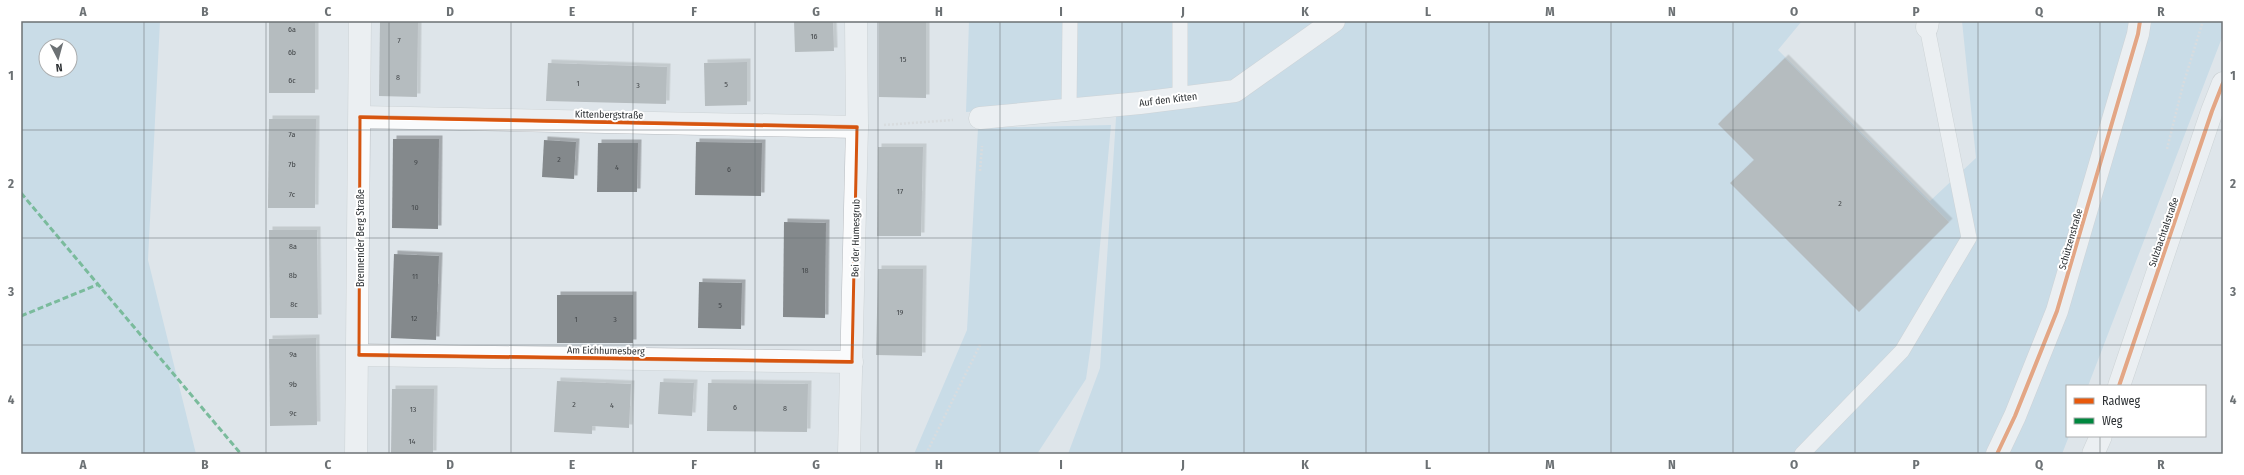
<svg xmlns="http://www.w3.org/2000/svg" width="2244" height="475" font-family="'Fira Sans Condensed',sans-serif">
<style>
.green{fill:#afd0e5;fill-rule:evenodd}
.building{fill:#84898c;filter:url(#shadow)}
.lines{fill:none;stroke-linecap:round;stroke-linejoin:round}
.lane-casing{stroke:#b8bcc0;stroke-width:16}
.street-casing{stroke:#b8bcc0;stroke-width:23}
.secondary-casing{stroke:#b8bcc0;stroke-width:23}
.path{stroke:#d0d1d3;stroke-width:2.5;stroke-dasharray:2 2;stroke-linecap:butt}
.lane{stroke:#fafbfc;stroke-width:15}
.street{stroke:#fafbfc;stroke-width:22}
.secondary{stroke:#fafbfc;stroke-width:22}
.quiet{stroke:#00873e;stroke-width:3;stroke-dasharray:6 3;stroke-linecap:butt}
.cycleway-casing{stroke:#fff;stroke-width:6}
.cycleway{stroke:#e8590c;stroke-width:4}
.marked{fill:none;stroke:#d55510;stroke-width:3;stroke-linejoin:round}
.grid{fill:none;stroke:#6c7174;stroke-width:1;stroke-opacity:0.55}
.labels{text-anchor:middle;stroke-width:4;stroke-linejoin:round;paint-order:stroke}
.number-label{font-size:8px;fill:#44484b}
.street-label{font-size:10px;fill:#2e3235;stroke:#fff}
.neatline{fill:none;stroke:#6c7174;stroke-width:1.5}
.grid-label{font-size:13px;text-anchor:middle;font-weight:bold;fill:#6c7174}
</style>
<defs>
<filter id="shadow"><feDropShadow dx="3.5" dy="-3.5" stdDeviation="0" flood-color="#0004"/></filter>
</defs>
<rect width="100%" height="100%" fill="#dee5ea"/>
<!-- green -->
<g class="green">
<path d="M21,21H160L148,260L196,454H21ZM46,46H70V70H46Z"/>
<polygon points="969,21 1802,21 1778,50 1930,201 1976,158 1962,21 2223,21 2223,35 2088,386 2067,386 2067,436 2069,436 2062,454 1068,454 1100,368 1117,102 966,112"/>
<polygon points="1111,125 1091,344 1086,379 1037,454 914,454 967,330 978,128"/>
</g>
<!-- building -->
<g class="building">
<rect x="269" y="21" width="46" height="72"/>
<polygon points="380,21 418,22 417,97 379,96"/>
<polygon points="794,21 833,21 834,51 795,52"/>
<polygon points="879,21 926,21 926,98 879,97"/>
<polygon points="1785,58 1949,222 1859,312 1730,183 1754,160 1718,124"/>
<polygon points="747,62 747,105 705,106 704,63"/>
<polygon points="548,63 667,67 666,104 546,101"/>
<polygon points="269,119 316,119 315,208 268,208"/>
<polygon points="393,139 439,139 438,229 392,228"/>
<polygon points="544,140 576,142 574,179 542,177"/>
<polygon points="696,142 762,143 761,196 695,195"/>
<polygon points="598,143 638,143 637,192 597,192"/>
<polygon points="878,147 923,147 921,236 877,236"/>
<polygon points="784,222 826,223 825,318 783,317"/>
<polygon points="269,230 317,230 318,318 270,318"/>
<polygon points="394,254 439,256 436,340 391,338"/>
<polygon points="878,269 923,269 922,356 876,355"/>
<polygon points="699,282 742,283 741,329 698,328"/>
<rect x="557" y="295" width="76" height="48"/>
<polygon points="316,338 317,425 270,426 269,339"/>
<polygon points="557,381 631,384 629,428 592,426 592,434 554,432"/>
<polygon points="660,382 694,383 692,416 658,414"/>
<polygon points="708,383 808,384 807,432 707,431"/>
<polygon points="392,389 434,389 433,454 391,454"/>
</g>
<g class="lines">
<!-- lane casing -->
<g class="lane-casing">
<g id="lane">
<polyline points="1180,98 1180,21"/>
<polyline points="1069,109 1070,21"/>
<polyline points="1802,454 1902,351 1969,238 1927,27"/>
</g>
</g>
<!-- street casing -->
<g class="street-casing">
<g id="street">
<polyline points="1927,27 1928,21"/>
<polyline points="360,117 857,127"/>
<polyline points="980,118 1140,103 1235,91 1334,21"/>
<polyline points="359,355 852,362"/>
<polyline points="356,454 360,21"/>
<polyline points="849,454 857,127 856,21"/>
<polyline points="1997,454 2015,416 2057,311 2138,34 2140,21"/>
</g>
</g>
<!-- secondary casing -->
<g class="secondary-casing">
<g id="secondary">
<polyline points="2119,386 2212,111 2223,83"/>
<polyline points="2093,454 2101,436"/>
</g>
</g>
<!-- path -->
<g class="path">
<polyline points="884,125 953,120"/>
<polyline points="2167,149 2183,85 2203,21"/>
<polyline points="980,171 982,146"/>
<polyline points="926,454 980,345"/>
</g>
<!-- lane -->
<use href="#lane" class="lane"/>
<!-- street -->
<use href="#street" class="street"/>
<!-- secondary -->
<use href="#secondary" class="secondary"/>
<!-- quiet -->
<g class="quiet">
<polyline points="21,193 241,454"/>
<polyline points="21,316 99,284"/>
</g>
<!-- cycleway casing -->
<g class="cycleway-casing">
<g id="cycleway">
<polyline points="360,117 857,127"/>
<polyline points="359,355 852,362"/>
<polyline points="2119,386 2212,111 2223,83"/>
<polyline points="1997,454 2015,416 2057,311 2138,34 2140,21"/>
</g>
</g>
<!-- cycleway -->
<use href="#cycleway" class="cycleway"/>
</g>
<!-- marked area -->
<path d="M0 0H2244V475H0ZM360,117L857,127L852,362L359,355Z" fill="#dee5ea" fill-opacity=".55" fill-rule="evenodd"/>
<path class="marked" d="M360,117L857,127L852,362L359,355Z"/>
<!-- grid -->
<path class="grid" d="M144,21V454M266,21V454M389,21V454M511,21V454M633,21V454M755,21V454M878,21V454M1000,21V454M1122,21V454M1244,21V454M1366,21V454M1489,21V454M1611,21V454M1733,21V454M1855,21V454M1978,21V454M2100,21V386M21,130H2223M21,238H2223M21,345H2223M2100,436V454"/>
<g class="labels">
<!-- number labels -->
<g class="number-label">
<text x="292" y="32">6a</text>
<text x="814" y="39">16</text>
<text x="399" y="43">7</text>
<text x="292" y="55">6b</text>
<text x="903" y="62">15</text>
<text x="398" y="80">8</text>
<text x="292" y="83">6c</text>
<text x="578" y="86">1</text>
<text x="726" y="87">5</text>
<text x="638" y="88">3</text>
<text x="292" y="137">7a</text>
<text x="559" y="162">2</text>
<text x="416" y="165">9</text>
<text x="292" y="167">7b</text>
<text x="617" y="170">4</text>
<text x="729" y="172">6</text>
<text x="900" y="194">17</text>
<text x="292" y="197">7c</text>
<text x="1840" y="206">2</text>
<text x="415" y="210">10</text>
<text x="293" y="249">8a</text>
<text x="805" y="273">18</text>
<text x="293" y="278">8b</text>
<text x="415" y="279">11</text>
<text x="294" y="307">8c</text>
<text x="720" y="308">5</text>
<text x="900" y="315">19</text>
<text x="414" y="321">12</text>
<text x="576" y="322">1</text>
<text x="615" y="322">3</text>
<text x="293" y="357">9a</text>
<text x="293" y="387">9b</text>
<text x="574" y="407">2</text>
<text x="612" y="408">4</text>
<text x="735" y="410">6</text>
<text x="785" y="411">8</text>
<text x="413" y="412">13</text>
<text x="293" y="416">9c</text>
<text x="412" y="444">14</text>
</g>
<!-- street labels -->
<g class="street-label">
<text transform="translate(1168 99) rotate(-7)" y="4">Auf den Kitten</text>
<text transform="translate(609 114) rotate(1)" y="4">Kittenbergstraße</text>
<text transform="translate(2163 232) rotate(-71)" y="4">Sulzbachtalstraße</text>
<text transform="translate(360 238) rotate(-90)" y="4">Brennender Berg Straße</text>
<text transform="translate(855 238) rotate(-89)" y="4">Bei der Humesgrub</text>
<text transform="translate(2070 239) rotate(-74)" y="4">Schützenstraße</text>
<text transform="translate(606 350) rotate(1)" y="4">Am Eichhumesberg</text>
</g>
</g>
<!-- border -->
<rect width="2244" height="475" fill="none" stroke="#ffffff" stroke-width="44"/>
<!-- legend -->
<rect x="2066" y="385" width="140" height="52" fill="#ffffff" stroke="#abadae"/>
<rect x="2074" y="398" width="20" height="6" fill="#e8590c" stroke="#abadae"/>
<text x="2102" y="405" font-size="12" fill="#2e3235">Radweg</text>
<rect x="2074" y="418" width="20" height="6" fill="#00873e" stroke="#abadae"/>
<text x="2102" y="425" font-size="12" fill="#2e3235">Weg</text>
<!-- north arrow -->
<g transform="translate(58 58) rotate(174)"><circle r="19" fill="#ffffff" stroke="#abadae"/>
<path d="M0-3L7 15L0 10L-7 15Z" fill="#6c7174"/>
<text y="-6" font-size="11" font-weight="bold" text-anchor="middle" fill="#2e3235">N</text>
</g>
<rect x="22" y="22" width="2200" height="431" class="neatline"/>
<g class="grid-label">
<text x="83" y="16">A</text>
<text x="205" y="16">B</text>
<text x="328" y="16">C</text>
<text x="450" y="16">D</text>
<text x="572" y="16">E</text>
<text x="694" y="16">F</text>
<text x="816" y="16">G</text>
<text x="939" y="16">H</text>
<text x="1061" y="16">I</text>
<text x="1183" y="16">J</text>
<text x="1305" y="16">K</text>
<text x="1428" y="16">L</text>
<text x="1550" y="16">M</text>
<text x="1672" y="16">N</text>
<text x="1794" y="16">O</text>
<text x="1916" y="16">P</text>
<text x="2039" y="16">Q</text>
<text x="2161" y="16">R</text>
<text x="11" y="80">1</text>
<text x="2233" y="80">1</text>
<text x="11" y="188">2</text>
<text x="2233" y="188">2</text>
<text x="11" y="296">3</text>
<text x="2233" y="296">3</text>
<text x="11" y="404">4</text>
<text x="2233" y="404">4</text>
<text x="83" y="469">A</text>
<text x="205" y="469">B</text>
<text x="328" y="469">C</text>
<text x="450" y="469">D</text>
<text x="572" y="469">E</text>
<text x="694" y="469">F</text>
<text x="816" y="469">G</text>
<text x="939" y="469">H</text>
<text x="1061" y="469">I</text>
<text x="1183" y="469">J</text>
<text x="1305" y="469">K</text>
<text x="1428" y="469">L</text>
<text x="1550" y="469">M</text>
<text x="1672" y="469">N</text>
<text x="1794" y="469">O</text>
<text x="1916" y="469">P</text>
<text x="2039" y="469">Q</text>
<text x="2161" y="469">R</text>
</g>
</svg>
